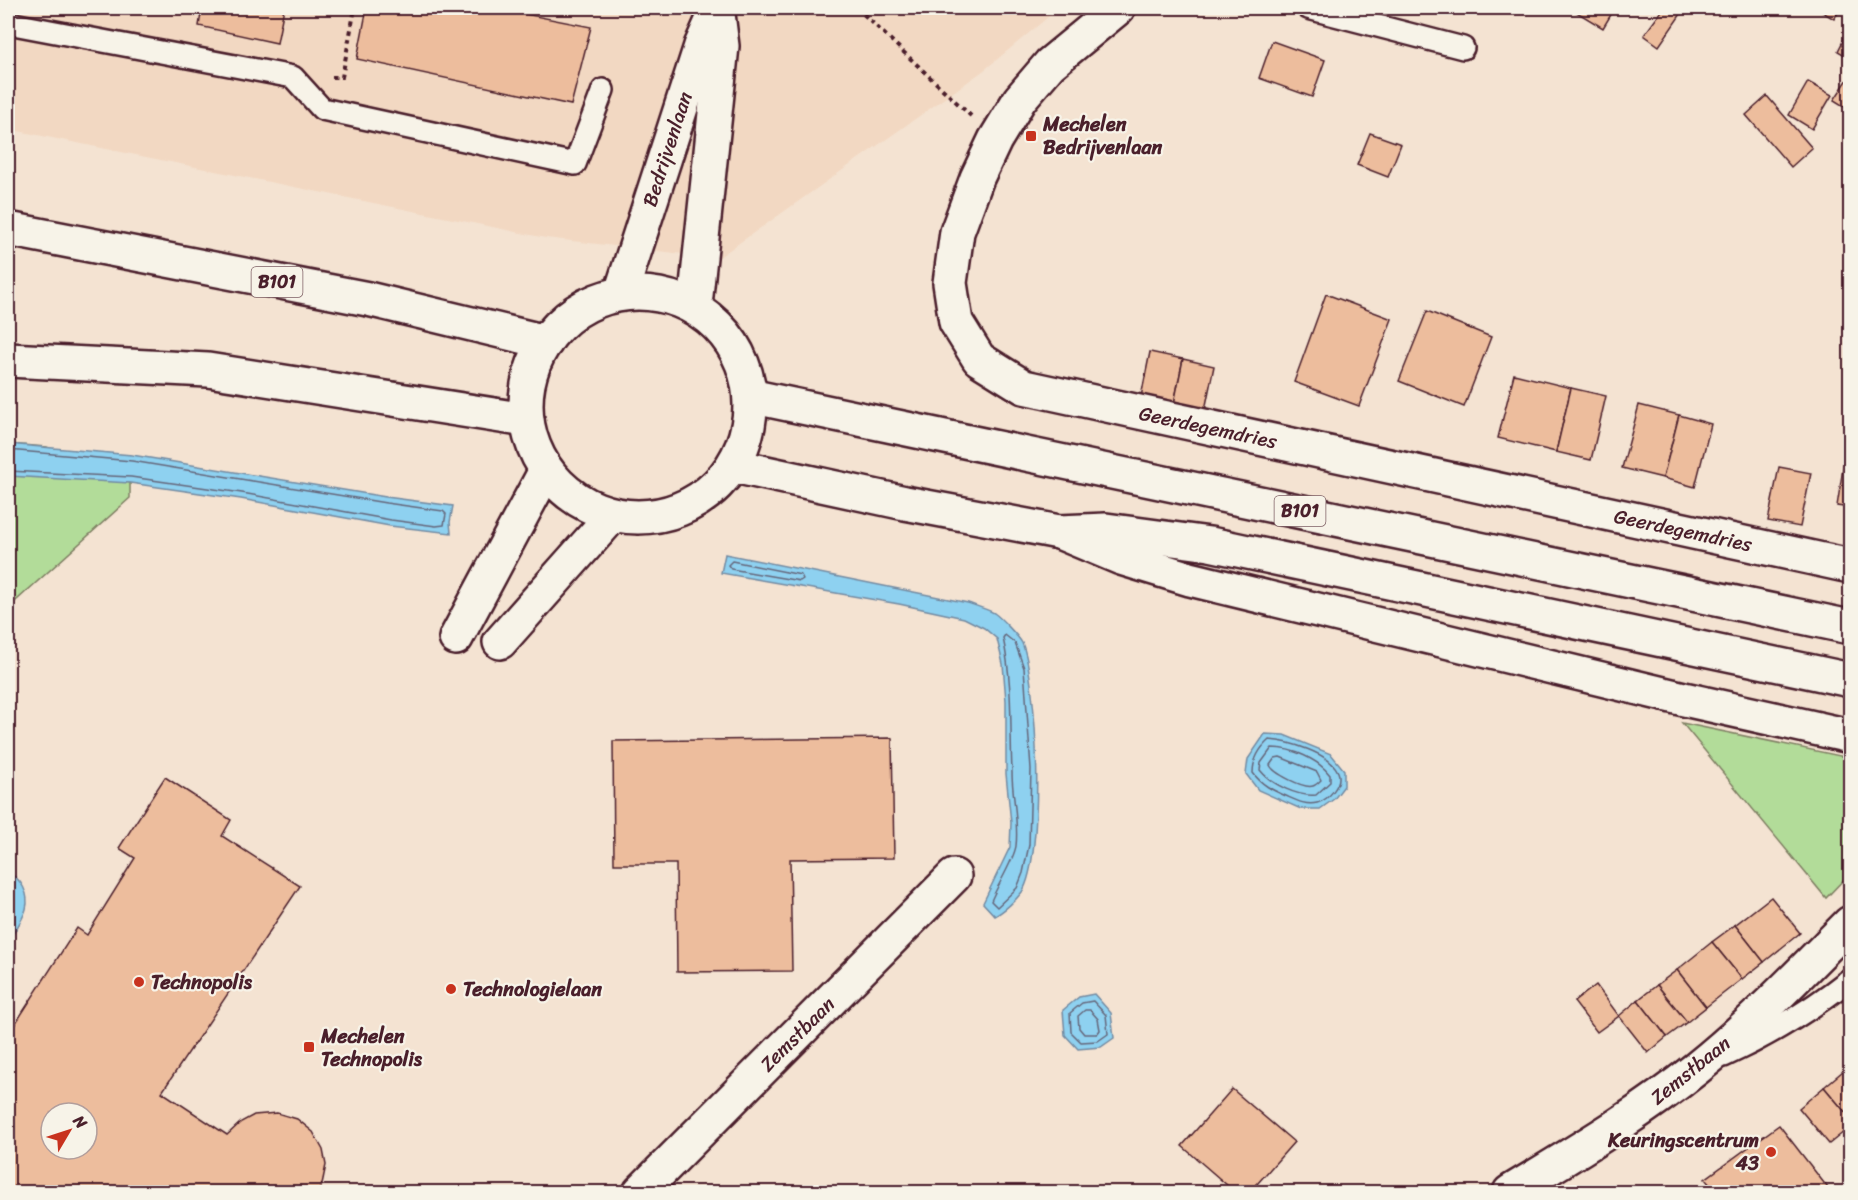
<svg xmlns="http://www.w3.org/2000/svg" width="1858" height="1200" font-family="Sriracha,sans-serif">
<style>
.built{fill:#f2d8c2}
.green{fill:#b2dc99;stroke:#7e7e62;stroke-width:1.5}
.water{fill:#8ed1f0;stroke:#738aa1;stroke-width:1.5}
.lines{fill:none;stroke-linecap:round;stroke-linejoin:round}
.shore{stroke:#65667a;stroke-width:1.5}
.building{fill:#edbd9d;stroke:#4a1f2b;stroke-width:1.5;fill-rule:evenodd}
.service-casing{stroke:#4a1f2b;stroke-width:26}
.minor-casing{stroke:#4a1f2b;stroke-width:38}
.tertiary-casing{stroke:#4a1f2b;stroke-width:38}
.secondary-casing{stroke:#4a1f2b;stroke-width:38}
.primary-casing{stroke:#4a1f2b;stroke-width:38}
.trunk-casing{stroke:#4a1f2b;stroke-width:38}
.motorway-casing{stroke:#4a1f2b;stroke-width:38}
.path{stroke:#4a1f2b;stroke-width:4;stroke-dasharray:4.5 4.5;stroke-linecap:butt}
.service{stroke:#f7f3e8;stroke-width:21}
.minor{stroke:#f7f3e8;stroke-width:33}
.tertiary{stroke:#f7f3e8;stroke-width:33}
.secondary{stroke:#f7f3e8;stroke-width:33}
.primary{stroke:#f7f3e8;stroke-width:33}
.trunk{stroke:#f7f3e8;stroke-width:33}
.motorway{stroke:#f7f3e8;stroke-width:33}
.poi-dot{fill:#c8321e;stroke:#f7f3e8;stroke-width:2}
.labels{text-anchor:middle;stroke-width:4.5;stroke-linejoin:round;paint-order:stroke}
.shield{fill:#f7f3e8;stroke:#7e5f64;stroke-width:1.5}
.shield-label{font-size:18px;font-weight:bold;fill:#4a1f2b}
.poi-label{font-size:20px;font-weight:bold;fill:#4a1f2b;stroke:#f7f3e8;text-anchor:start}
.street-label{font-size:20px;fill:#4a1f2b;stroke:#f7f3e8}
</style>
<rect width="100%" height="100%" fill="#f4e3d2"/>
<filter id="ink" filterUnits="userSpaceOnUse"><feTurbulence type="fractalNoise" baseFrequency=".0167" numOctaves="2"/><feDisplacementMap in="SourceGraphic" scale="12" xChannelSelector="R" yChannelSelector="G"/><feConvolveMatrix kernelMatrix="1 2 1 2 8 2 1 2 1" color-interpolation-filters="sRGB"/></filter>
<g filter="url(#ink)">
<!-- built -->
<polygon class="built" points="8,8 1059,8 983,71 718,258 546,238 8,129"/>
<!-- green -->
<g class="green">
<polygon points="8,444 47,447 130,483 130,498 8,608"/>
<polygon points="1682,723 1850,758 1850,873 1826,898"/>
</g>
<!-- water -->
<g class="water">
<polygon points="8,444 132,455 386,497 453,506 450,522 451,533 390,526 241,499 130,483 8,476"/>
<path d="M725,554L968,603C976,606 986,609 994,613C1000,617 1018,636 1022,643C1038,681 1045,857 1022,892C1016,900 1004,911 995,916L983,903L1010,847L1011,823L1006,774V701L1003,664L997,639L984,628L964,618L899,604L721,573Z"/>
<polygon points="1265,734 1284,735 1331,754 1344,770 1344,786 1334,799 1320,809 1301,809 1258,790 1246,774 1248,759"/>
<path d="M8,873C21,878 30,894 26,909C23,920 13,933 8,943Z"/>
<polygon points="1094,994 1111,1013 1114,1038 1101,1047 1078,1049 1065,1035 1063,1010 1079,997"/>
</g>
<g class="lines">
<!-- shore -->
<g class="shore">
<polyline points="8,450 132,461 386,503 443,511 446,514 444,525 436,526 391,520 242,493 131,477 8,471"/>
<polygon points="732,561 801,575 803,579 800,581 731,569 728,565"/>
<path d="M1005,635L1015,643L1024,668L1031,769L1029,845L1023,873L1017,888L997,907L991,901C997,886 1014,860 1016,846C1019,821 1012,797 1012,772C1010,727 1013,683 1003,638Z"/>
<path d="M1269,740C1288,741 1330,753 1338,772C1343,784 1328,800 1317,803C1306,806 1295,800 1286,796C1272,790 1262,785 1253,773C1253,759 1259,749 1269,740Z"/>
<path d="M1272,748C1292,748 1318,759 1330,775V782L1316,795C1298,797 1272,785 1260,770L1261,763Z"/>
<path d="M1280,757L1317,772L1321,780C1319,782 1316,785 1313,786C1304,789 1273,773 1270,765L1275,758Z"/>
<polygon points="1093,1001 1106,1015 1108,1034 1098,1041 1081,1042 1071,1032 1070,1013 1082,1003"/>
<polygon points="1085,1010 1090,1010 1098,1019 1100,1030 1097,1034 1084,1034 1079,1028 1078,1016"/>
</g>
</g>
<!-- building -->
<g class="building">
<polygon points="202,8 284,8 277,43 199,26"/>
<polygon points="367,8 495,8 591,27 571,105 357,59"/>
<polygon points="1570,8 1615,8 1603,28"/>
<polygon points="1664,8 1678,8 1683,11 1659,46 1644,35"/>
<polygon points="1816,8 1841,8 1834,19"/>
<polygon points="1850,27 1850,58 1838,51"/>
<polygon points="1272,41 1325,60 1312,97 1259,78"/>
<polygon points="1850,76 1850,110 1834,100"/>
<polygon points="1808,82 1832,95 1812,129 1789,115"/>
<polygon points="1767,96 1812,148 1791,167 1746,115"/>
<polygon points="1370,133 1401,144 1388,177 1357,165"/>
<polygon points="1326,294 1392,319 1359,406 1294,382"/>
<polygon points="1427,311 1491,337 1464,407 1399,381"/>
<polygon points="1150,352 1183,359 1174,404 1141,397"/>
<polygon points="1183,359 1214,366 1205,410 1174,404"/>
<polygon points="1514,374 1571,388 1556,452 1498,438"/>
<polygon points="1571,388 1606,396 1591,460 1556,452"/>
<polygon points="1639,405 1679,415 1663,478 1622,468"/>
<polygon points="1679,415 1711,424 1695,487 1663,478"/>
<polygon points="1848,437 1850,437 1850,508 1837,506"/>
<polygon points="1779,467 1811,473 1800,527 1768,521"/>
<polygon points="892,738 894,858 790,859 792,971 677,972 676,864 614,864 613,741"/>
<path d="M165,777L231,820L222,836L300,886L162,1092L227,1135L241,1122L254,1115L277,1113L297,1119L313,1132L323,1150L326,1165L322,1184L319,1192H8V1035L77,928L87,935L135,858L119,848ZM51,1113H87V1149H51Z"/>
<polygon points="1771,897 1800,933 1764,962 1735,925"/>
<polygon points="1735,925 1764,962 1742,979 1712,942"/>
<polygon points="1712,942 1742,979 1706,1007 1677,970"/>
<polygon points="1677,970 1706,1007 1687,1022 1657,985"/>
<polygon points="1596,985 1619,1016 1597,1032 1574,1002"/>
<polygon points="1657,985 1687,1022 1667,1037 1638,1000"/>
<polygon points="1638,1000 1667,1037 1648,1053 1619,1016"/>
<polygon points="1849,1066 1850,1069 1850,1118 1824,1087"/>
<polygon points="1824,1087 1850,1118 1850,1127 1829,1144 1799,1108"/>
<polygon points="1232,1089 1294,1142 1250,1192 1235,1192 1182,1146"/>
<polygon points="1779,1125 1831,1192 1716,1192 1705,1179"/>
</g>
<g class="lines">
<!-- service casing -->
<g class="service-casing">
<g id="service">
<polyline points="1308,8 1463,48"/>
<polyline points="8,23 293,77 322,109 575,164 603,90"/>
<path d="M1724,1056C1770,1035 1811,1010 1850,979"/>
</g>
</g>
<!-- minor casing -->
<g class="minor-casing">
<g id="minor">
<polyline points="1118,8 1050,64 1020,99 995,140 977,178 957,232 950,283 956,322 979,359 1024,387 1850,566"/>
<polyline points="456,638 545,472"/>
<polyline points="500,642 612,516"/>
<polyline points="640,1192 954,876"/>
</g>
</g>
<!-- tertiary casing -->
<g class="tertiary-casing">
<path id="tertiary" d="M1510,1192C1574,1153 1639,1115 1697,1068C1752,1024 1801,972 1850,923"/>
</g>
<!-- secondary casing -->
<g class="secondary-casing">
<g id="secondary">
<polyline points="621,293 701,46 718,8"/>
<polyline points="695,305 722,46 718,14"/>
</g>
</g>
<!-- primary casing -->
<g class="primary-casing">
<polyline id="primary" points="1059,532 1121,558 1190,579 1684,699 1850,736"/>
</g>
<!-- trunk casing -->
<g class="trunk-casing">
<g id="trunk">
<circle cx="638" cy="405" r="112"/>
<polyline points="750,396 1850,627"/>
<polyline points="734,466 905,503 1059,532 1106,530 1210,544 1850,680"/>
</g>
</g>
<!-- motorway casing -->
<g class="motorway-casing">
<g id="motorway">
<polyline points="8,229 368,299 546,342"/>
<polyline points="8,360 208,370 526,420"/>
</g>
</g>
<!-- path -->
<g class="path">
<polyline points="857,8 971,116"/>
<polyline points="332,77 342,77 355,8"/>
</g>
<!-- service -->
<use href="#service" class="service"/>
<!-- minor -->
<use href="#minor" class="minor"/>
<!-- tertiary -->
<use href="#tertiary" class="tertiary"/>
<!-- secondary -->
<use href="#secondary" class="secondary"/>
<!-- primary -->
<use href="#primary" class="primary"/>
<!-- trunk -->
<use href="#trunk" class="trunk"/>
<!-- motorway -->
<use href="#motorway" class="motorway"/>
</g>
</g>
<!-- markers -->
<g class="poi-dot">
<rect x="1025" y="130" width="12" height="12" rx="3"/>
<circle cx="139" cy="982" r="6"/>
<circle cx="451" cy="989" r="6"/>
<rect x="303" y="1041" width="12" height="12" rx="3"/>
<circle cx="1771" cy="1152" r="6"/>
</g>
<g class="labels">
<!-- shield labels -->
<g class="shield">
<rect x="251.5" y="267" width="51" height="30" rx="4.5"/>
<rect x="1274.5" y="496" width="51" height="30" rx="4.5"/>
</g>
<g class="shield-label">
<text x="277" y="288">B101</text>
<text x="1300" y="517">B101</text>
</g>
<!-- poi labels -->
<g class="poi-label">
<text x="1043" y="131">Mechelen<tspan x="1043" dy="23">Bedrijvenlaan</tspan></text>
<text x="151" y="989">Technopolis</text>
<text x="463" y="996">Technologielaan</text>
<text x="321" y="1043">Mechelen<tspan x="321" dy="23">Technopolis</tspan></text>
<text x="1759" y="1147" text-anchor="end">Keuringscentrum<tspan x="1759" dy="23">43</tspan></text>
</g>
<!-- street labels -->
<g class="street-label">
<text transform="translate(667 149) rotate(-72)" y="7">Bedrijvenlaan</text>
<text transform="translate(1208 427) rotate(12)" y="7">Geerdegemdries</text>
<text transform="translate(1683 530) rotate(12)" y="7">Geerdegemdries</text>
<text transform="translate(797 1034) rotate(-45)" y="7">Zemstbaan</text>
<text transform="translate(1690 1070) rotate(-39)" y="7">Zemstbaan</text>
</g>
</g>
<!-- margin -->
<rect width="1858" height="1200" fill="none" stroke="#f7f3e8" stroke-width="30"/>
<rect x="15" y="15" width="1828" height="1170" fill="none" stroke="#4a1f2b" stroke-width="2" filter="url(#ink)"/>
<!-- north arrow -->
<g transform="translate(69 1131) rotate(51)"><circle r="28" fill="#f7f3e8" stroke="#b29e9c" stroke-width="1.5"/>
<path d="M0-4.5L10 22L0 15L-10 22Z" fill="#c8321e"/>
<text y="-9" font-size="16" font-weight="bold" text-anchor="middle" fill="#4a1f2b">N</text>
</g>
</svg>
